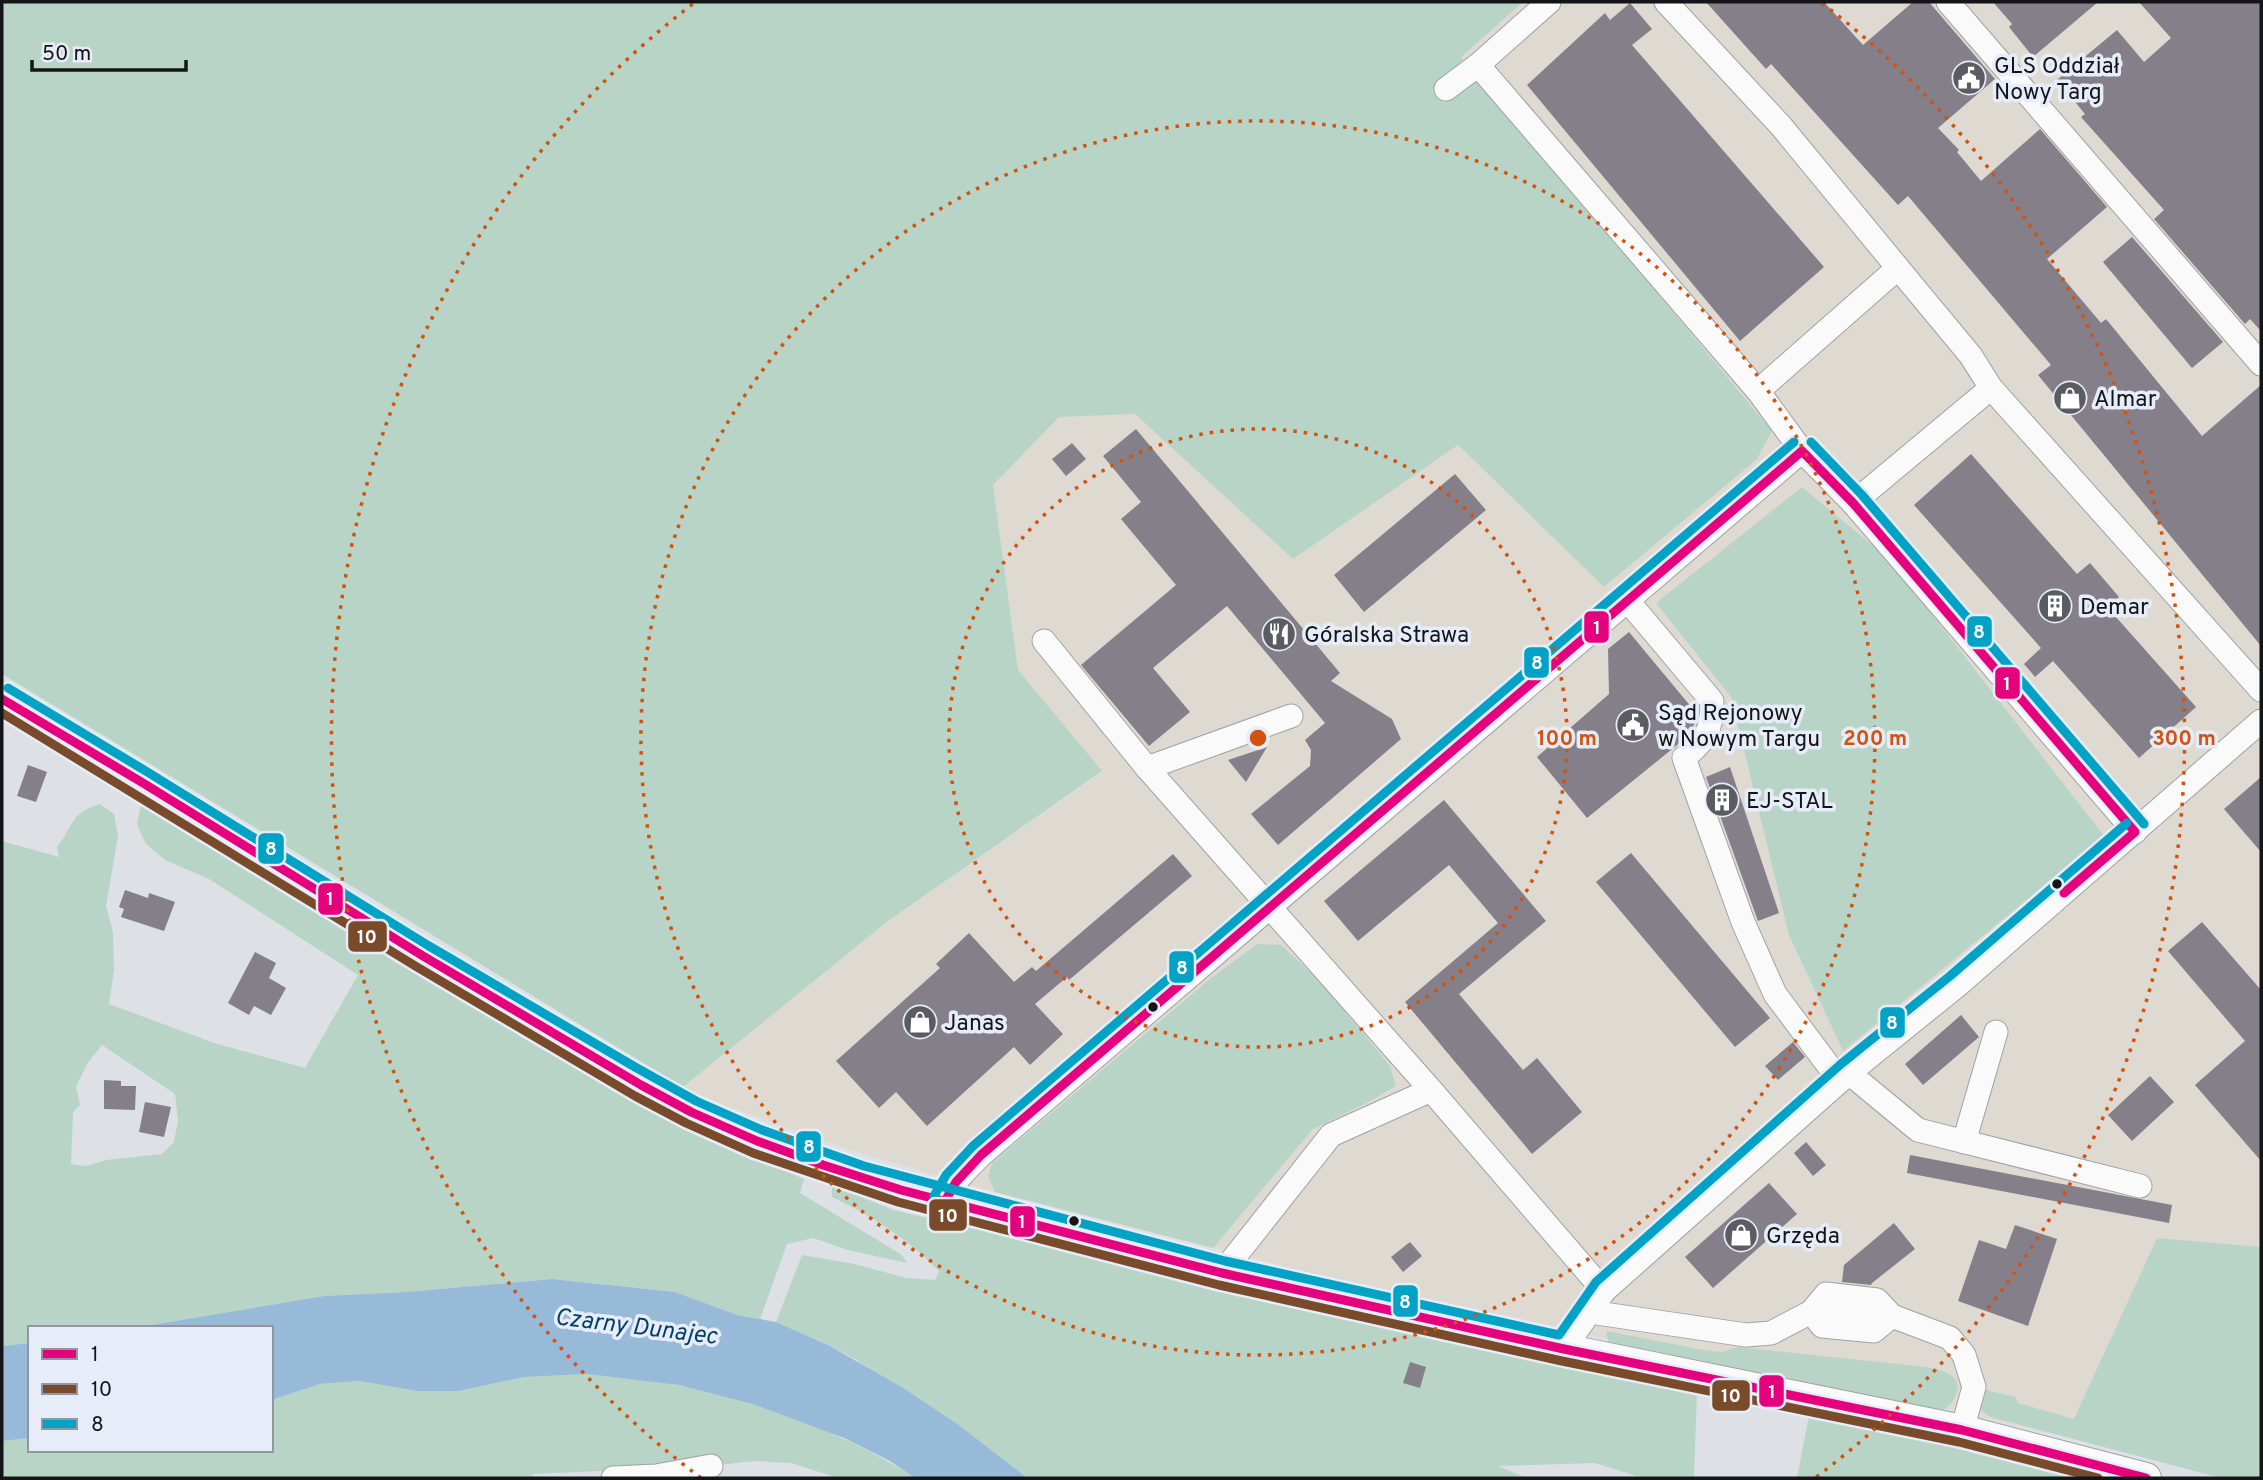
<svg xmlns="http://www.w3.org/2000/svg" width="2263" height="1480" font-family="Overpass,sans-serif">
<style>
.industrial{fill:#dfdad1;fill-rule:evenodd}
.green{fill:#b7d4c6;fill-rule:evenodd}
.water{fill:#96bad7}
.building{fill:#847f88}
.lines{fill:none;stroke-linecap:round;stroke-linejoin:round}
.minor-casing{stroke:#9ea1a5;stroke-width:25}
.major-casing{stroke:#9ea1a5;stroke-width:32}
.minor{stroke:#fafafb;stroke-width:23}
.major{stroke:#fafafb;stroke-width:30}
.bus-1-casing{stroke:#e6edf8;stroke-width:14}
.bus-2-casing{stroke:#e6edf8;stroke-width:14}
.bus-3-casing{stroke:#e6edf8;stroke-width:14}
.bus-1{stroke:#e5007d;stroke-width:9}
.bus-2{stroke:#7a4b2a;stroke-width:9}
.bus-3{stroke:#01a2c5;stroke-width:9}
.ring{fill:none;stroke:#d3520d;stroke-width:3.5;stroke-dasharray:3.5 7}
.bus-dot{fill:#131519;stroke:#e6edf8;stroke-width:2.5}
.labels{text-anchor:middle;stroke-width:7;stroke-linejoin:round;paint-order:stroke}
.poi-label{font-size:23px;fill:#131519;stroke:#e6edf8;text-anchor:start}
.water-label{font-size:24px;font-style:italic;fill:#004166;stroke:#e6edf8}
.centre{fill:#d3520d;stroke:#e6edf8;stroke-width:3.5}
.ring-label{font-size:21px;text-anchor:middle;font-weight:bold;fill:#d3520d;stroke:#e6edf8;stroke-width:7;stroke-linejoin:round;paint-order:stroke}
.line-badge{stroke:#e6edf8;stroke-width:2.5}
.badge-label{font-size:19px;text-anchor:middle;font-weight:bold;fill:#fff}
</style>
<rect width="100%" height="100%" fill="#dde1e6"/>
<!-- industrial -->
<path class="industrial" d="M1523,2H2261V1247L2157,1238L2070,1438L1910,1401L1726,1368L1535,1322L1344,1282L1213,1248L1313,1129L1365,1104L1396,1086L1390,1066L1318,979H1210L992,1163L988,1176L995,1192L850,1150L715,1102L683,1087L888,921L1102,772L1018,670L993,484L1059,417L1135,414L1293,559L1457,445L1604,587L1772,431L1460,56ZM1731,697L1843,1051L1789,935Z"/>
<!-- green -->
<g class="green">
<polygon points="2,2 1523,2 1461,57 1772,431 1757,459 1604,587 1458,445 1293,559 1135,414 1059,417 993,485 1018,670 1102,771 888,921 683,1087 2,674"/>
<polygon points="1802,487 1889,559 2104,836 1843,1051 1789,935 1731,697 1656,603"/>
<path d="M100,804L114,814L118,836L106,906L113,932L114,970L109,1004L214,1043L305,1068L358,975L209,879L165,860L146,844L137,825L141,804L627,1095L713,1139L804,1179L800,1193L902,1255L907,1263L848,1250L813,1238L787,1244L760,1319L737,1315L675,1292L552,1279L407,1292L324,1296L133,1328H30V1343L2,1346V841L59,857L57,847C74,825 70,813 100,804ZM102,1045L175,1094L178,1121L174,1142L162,1154L106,1160L87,1166L71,1164L73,1112L80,1105L76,1087L87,1064Z"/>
<polygon points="1257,944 1281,945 1318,979 1390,1066 1396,1086 1365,1104 1313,1129 1213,1248 995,1192 988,1176 992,1163 1210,979"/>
<path d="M832,1184L893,1210L1146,1267L1248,1295L1346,1312L1697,1391L1694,1478H1643L1595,1463L1498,1466L1526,1478H1027L855,1359L830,1346L776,1322L802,1255L855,1264L906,1278L935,1280L939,1271C908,1239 872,1216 832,1197Z"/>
<polygon points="2157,1238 2261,1247 2261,1478 2221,1478 1990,1417 1982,1411 1978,1404 1982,1389 2015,1397 2018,1403 2074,1419"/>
<path d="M1606,1331L1704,1350L1722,1352L1738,1347L1926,1367C1935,1369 1946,1370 1953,1377C1965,1389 1951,1408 1938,1412L1609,1346Z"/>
<path d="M587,1374C617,1378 648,1380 678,1385C754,1398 851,1436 915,1478H838L791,1463L753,1461L711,1466L533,1474L532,1478H2V1441L30,1438V1450H271V1400L320,1384L359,1381L417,1391H458L524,1377Z"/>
<polygon points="1809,1415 2089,1478 1797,1478"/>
</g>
<!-- water -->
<g class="water">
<polygon points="552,1279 675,1292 737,1315 776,1322 830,1346 903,1388 960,1426 1027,1478 915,1478 890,1461 844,1438 753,1404 679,1385 587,1374 524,1377 458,1391 417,1391 359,1381 320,1384 271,1400 271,1328 133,1328 324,1296 407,1292"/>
<polygon points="30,1343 30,1438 2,1441 2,1346"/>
</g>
<!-- building -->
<g class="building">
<polygon points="1706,2 1824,2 1863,45 1913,2 1929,2 1995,79 1938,128 1959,150 1957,152 1981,181 2040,129 2107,207 2047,259 2101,323 2106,319 2202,436 2261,385 2261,646 2038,375 2051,365 1908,196 1898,205 1771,64 1766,69"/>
<polygon points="1993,2 2098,2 2033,57 2009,27 2012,24"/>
<polygon points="2139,2 2261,2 2261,331 2250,319 2245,324 2154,219 2164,210 2081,117 2085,114 2057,80 2117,30 2144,62 2171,38"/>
<polygon points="1630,3 1652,29 1632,45 1824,267 1740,341 1527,85 1605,13 1610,20"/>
<polygon points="2132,237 2223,342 2192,368 2103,262"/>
<polygon points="1136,429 1340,673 1331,681 1392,719 1401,739 1278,845 1251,814 1310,766 1311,750 1305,740 1325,723 1227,606 1153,668 1190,712 1149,746 1081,665 1176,585 1121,519 1141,502 1103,456"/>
<polygon points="1072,443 1086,459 1066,476 1052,459"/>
<polygon points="1971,454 2077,574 2090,563 2119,597 2107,607 2196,707 2139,758 2053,661 2035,677 2024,664 2041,648 1914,505"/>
<polygon points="1455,474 1486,510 1364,612 1334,575"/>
<polygon points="1629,632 1697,714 1697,717 1691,732 1682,741 1587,818 1537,757 1609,694 1608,649"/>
<polygon points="1267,747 1246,782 1228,760"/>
<polygon points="28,765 47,772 36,802 17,796"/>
<polygon points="1730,767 1779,913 1758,921 1706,777"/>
<polygon points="2261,777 2261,852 2224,809"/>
<polygon points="1444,800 1546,921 1459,994 1523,1070 1537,1058 1582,1112 1532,1154 1405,1002 1498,923 1449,865 1358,941 1324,901"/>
<polygon points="1631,853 1770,1018 1735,1047 1596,882"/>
<polygon points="1173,854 1192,876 1069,980 1067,977 1035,1004 1063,1034 1030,1065 1014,1047 927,1126 896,1092 879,1108 836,1061 940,968 936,964 969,933 1014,982 1032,967 1036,971"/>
<polygon points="125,890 148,898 149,893 175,902 164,931 121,917 124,909 119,907"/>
<polygon points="2202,922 2261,990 2261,1161 2195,1085 2245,1041 2168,951"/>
<polygon points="255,952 276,963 269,978 286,988 271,1015 254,1006 249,1015 228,1003"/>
<polygon points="1961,1015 1979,1037 1923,1085 1905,1064"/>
<polygon points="1793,1042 1805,1057 1778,1080 1765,1066"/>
<polygon points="2150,1076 2174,1102 2132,1141 2108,1115"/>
<polygon points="104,1080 121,1081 121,1086 136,1086 135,1110 104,1109"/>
<polygon points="145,1102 171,1107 164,1137 139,1132"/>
<polygon points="1806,1142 1826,1165 1813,1176 1794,1153"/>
<polygon points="1910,1155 2172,1205 2169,1223 1907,1173"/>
<polygon points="1769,1183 1797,1214 1713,1288 1685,1257"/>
<polygon points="1894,1223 1915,1249 1872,1283 1871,1285 1842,1282 1844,1265"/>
<polygon points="2015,1225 2057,1239 2028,1326 1958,1301 1979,1240 2006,1249"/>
<polygon points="1410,1242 1422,1256 1403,1272 1391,1257"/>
<polygon points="1410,1362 1426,1367 1420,1388 1403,1383"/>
</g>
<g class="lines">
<!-- minor casing -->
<g class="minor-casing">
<g id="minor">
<polyline points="1666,2 1781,126 1898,268"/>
<polyline points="1948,2 2261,364"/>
<polyline points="1478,65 1758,391"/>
<polyline points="1446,89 1478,65 1549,2"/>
<polyline points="1853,503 1991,388"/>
<path d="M1627,600L1712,701C1712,731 1706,740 1684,758L1743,922L1775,994L1840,1081"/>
<polyline points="1044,641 1147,768 1431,1090"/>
<polyline points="1147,768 1291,716"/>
<polyline points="2135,832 1853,503 1802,451 1758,391 1898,268 1971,356 1991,388 2261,690"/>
<polyline points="1849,1073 1918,1130 2140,1186"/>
<polyline points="1964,1142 1996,1032"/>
<path d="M945,1201C952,1183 967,1169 981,1155L1802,451"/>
<polyline points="1222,1273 1331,1135 1431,1090 1604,1291"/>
<polyline points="1590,1312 1746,1335 1771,1333 1811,1312 1822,1326 1874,1331 1892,1316 1877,1300 1826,1294 1811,1312 1821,1308 1892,1316 1950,1338 1964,1355 1974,1387 1962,1430"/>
<polyline points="1564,1349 1604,1291 1849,1073 1958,985 2261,721"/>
<polyline points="613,1478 656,1476 711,1466"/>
</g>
</g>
<!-- major casing -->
<g class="major-casing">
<polyline id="major" points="2,699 143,783 423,956 641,1085 691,1112 757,1141 823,1165 901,1190 1222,1273 1564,1349 1962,1430 2146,1478"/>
</g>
<!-- minor -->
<use href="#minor" class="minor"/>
<!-- major -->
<use href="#major" class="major"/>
<!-- bus-1 casing -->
<g class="bus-1-casing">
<g id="bus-1">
<polyline points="2,699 143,783 423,956 641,1085 691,1112 757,1141 823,1165 901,1190 1222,1273 1564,1349 1962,1430 2146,1478"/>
<polyline points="945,1201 956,1182 981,1155 1802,451 1853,503 2135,832 2064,893"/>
</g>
</g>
<!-- bus-2 casing -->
<g class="bus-2-casing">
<polyline id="bus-2" points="2,713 417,967 635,1096 686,1123 753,1153 898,1202 1219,1285 1562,1361 1959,1442 2098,1478"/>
</g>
<!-- bus-3 casing -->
<g class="bus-3-casing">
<g id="bus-3">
<polyline points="1811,442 1862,495 2144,824"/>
<polyline points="8,688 149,773 429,946 635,1067 696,1101 762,1130 864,1166 1225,1261 1559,1335 1596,1282 1841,1064 1950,976 2127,823"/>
<polyline points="934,1196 946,1175 973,1146 1794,442"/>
</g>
</g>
<!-- bus-1 -->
<use href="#bus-1" class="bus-1"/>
<!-- bus-2 -->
<use href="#bus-2" class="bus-2"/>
<!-- bus-3 -->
<use href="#bus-3" class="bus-3"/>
</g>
<!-- distance rings -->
<g class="ring">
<circle cx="1258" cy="738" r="309"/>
<circle cx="1258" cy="738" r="617"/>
<path d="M701 1478A926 926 0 0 1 694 3M1822 3A926 926 0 0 1 1815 1478"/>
</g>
<!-- icons -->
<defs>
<g id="civic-disc" transform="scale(1.75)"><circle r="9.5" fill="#5a5c61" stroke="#e6edf8"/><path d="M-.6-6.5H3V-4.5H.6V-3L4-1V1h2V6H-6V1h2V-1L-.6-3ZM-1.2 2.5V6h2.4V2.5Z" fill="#fff"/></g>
<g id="shop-disc" transform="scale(1.75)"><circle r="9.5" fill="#5a5c61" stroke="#e6edf8"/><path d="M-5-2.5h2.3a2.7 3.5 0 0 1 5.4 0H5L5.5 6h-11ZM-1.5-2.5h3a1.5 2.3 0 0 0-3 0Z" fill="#fff"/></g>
<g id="building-disc" transform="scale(1.75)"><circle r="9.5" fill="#5a5c61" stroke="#e6edf8"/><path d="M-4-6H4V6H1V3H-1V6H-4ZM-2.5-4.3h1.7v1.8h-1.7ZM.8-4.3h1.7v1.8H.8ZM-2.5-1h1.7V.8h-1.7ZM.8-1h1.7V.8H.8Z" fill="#fff"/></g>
<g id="restaurant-disc" transform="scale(1.75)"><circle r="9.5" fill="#5a5c61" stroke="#e6edf8"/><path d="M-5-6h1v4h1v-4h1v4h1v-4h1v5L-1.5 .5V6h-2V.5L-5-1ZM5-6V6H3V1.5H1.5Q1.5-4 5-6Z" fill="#fff"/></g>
</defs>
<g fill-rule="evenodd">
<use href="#civic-disc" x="1969" y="78"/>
<use href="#shop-disc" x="2070" y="398"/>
<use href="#building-disc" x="2055" y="606"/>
<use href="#restaurant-disc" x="1279" y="634"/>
<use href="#civic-disc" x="1633" y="725"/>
<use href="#building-disc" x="1722" y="800"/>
<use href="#shop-disc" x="920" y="1022"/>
<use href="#shop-disc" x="1741" y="1235"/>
</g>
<!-- markers -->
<g class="bus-dot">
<circle cx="2057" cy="884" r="6"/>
<circle cx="1153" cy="1007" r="6"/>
<circle cx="1074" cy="1221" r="6"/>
</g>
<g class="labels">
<!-- poi labels -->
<g class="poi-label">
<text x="1994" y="73">GLS Oddział<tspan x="1994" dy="26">Nowy Targ</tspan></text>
<text x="2094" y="406">Almar</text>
<text x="2080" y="614">Demar</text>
<text x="1304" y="642">Góralska Strawa</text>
<text x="1658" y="720">Sąd Rejonowy<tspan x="1658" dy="26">w Nowym Targu</tspan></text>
<text x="1746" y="808">EJ-STAL</text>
<text x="944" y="1030">Janas</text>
<text x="1766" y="1243">Grzęda</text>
</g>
<!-- water labels -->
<g class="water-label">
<text transform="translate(636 1326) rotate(7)" y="8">Czarny Dunajec</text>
</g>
</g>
<circle cx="1258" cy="738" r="10" class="centre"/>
<g class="ring-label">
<text x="1567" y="745">100 m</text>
<text x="1875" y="745">200 m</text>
<text x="2184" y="745">300 m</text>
</g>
<g class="line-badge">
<rect x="1583" y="610" width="27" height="34" rx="7" fill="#e5007d"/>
<rect x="1966" y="615" width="27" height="33" rx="7" fill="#01a2c5"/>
<rect x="1523" y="646" width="27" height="33" rx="7" fill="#01a2c5"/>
<rect x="1994" y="666" width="27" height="34" rx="7" fill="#e5007d"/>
<rect x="257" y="832" width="28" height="33" rx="7" fill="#01a2c5"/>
<rect x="317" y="882" width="27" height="34" rx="7" fill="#e5007d"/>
<rect x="347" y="920" width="41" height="33" rx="7" fill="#7a4b2a"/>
<rect x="1168" y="950" width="27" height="34" rx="7" fill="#01a2c5"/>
<rect x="1879" y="1006" width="27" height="33" rx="7" fill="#01a2c5"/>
<rect x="795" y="1130" width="27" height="33" rx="7" fill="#01a2c5"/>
<rect x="928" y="1198" width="40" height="34" rx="7" fill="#7a4b2a"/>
<rect x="1009" y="1205" width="27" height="33" rx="7" fill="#e5007d"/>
<rect x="1392" y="1284" width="27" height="34" rx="7" fill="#01a2c5"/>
<rect x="1758" y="1374" width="27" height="34" rx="7" fill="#e5007d"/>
<rect x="1711" y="1379" width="40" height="33" rx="7" fill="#7a4b2a"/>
</g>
<g class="badge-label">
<text x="1597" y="634">1</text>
<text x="1979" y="638">8</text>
<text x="1537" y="669">8</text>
<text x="2007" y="690">1</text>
<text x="271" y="855">8</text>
<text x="330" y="905">1</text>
<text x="367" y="943">10</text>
<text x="1182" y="974">8</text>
<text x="1892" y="1029">8</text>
<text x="809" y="1153">8</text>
<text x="948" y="1222">10</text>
<text x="1022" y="1228">1</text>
<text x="1405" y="1308">8</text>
<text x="1772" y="1398">1</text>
<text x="1731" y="1402">10</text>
</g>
<!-- border -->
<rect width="2263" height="1480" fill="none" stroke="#131519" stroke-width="7"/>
<!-- legend -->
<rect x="28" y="1326" width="245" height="126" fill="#e6edf8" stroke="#92979f" stroke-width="2"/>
<rect x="42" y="1349" width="35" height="10" fill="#e5007d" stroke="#92979f" stroke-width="2"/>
<text x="91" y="1361" font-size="21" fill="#131519">1</text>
<rect x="42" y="1384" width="35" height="10" fill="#7a4b2a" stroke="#92979f" stroke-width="2"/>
<text x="91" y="1396" font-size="21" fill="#131519">10</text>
<rect x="42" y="1419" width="35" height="10" fill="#01a2c5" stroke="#92979f" stroke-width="2"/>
<text x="91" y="1431" font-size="21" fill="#131519">8</text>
<!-- scale -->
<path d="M32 60v10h154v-10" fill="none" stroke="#131519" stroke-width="3.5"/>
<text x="42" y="60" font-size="21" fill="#131519" stroke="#e6edf8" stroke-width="5" paint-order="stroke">50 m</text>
</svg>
